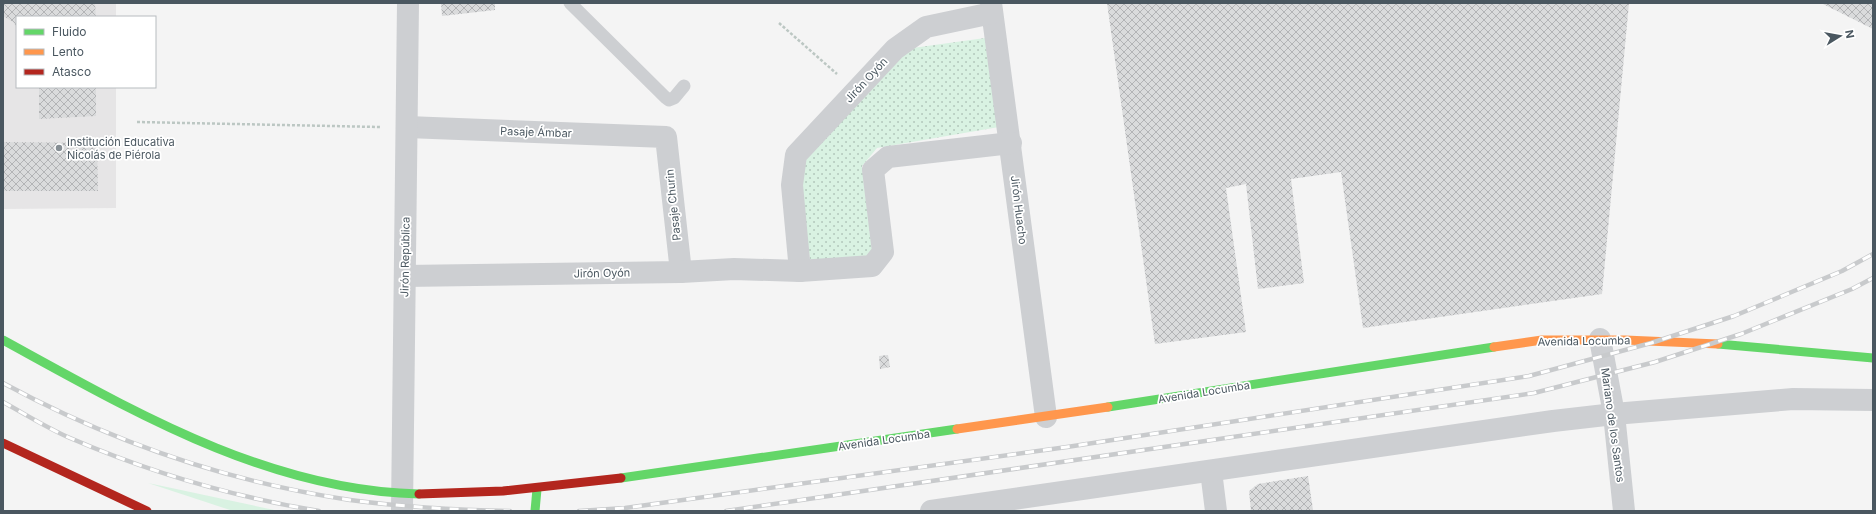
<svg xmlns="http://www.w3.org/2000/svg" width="1876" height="514" font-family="Inter,sans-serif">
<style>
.education{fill:#e6e5e6}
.green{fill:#d9f2e2}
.park{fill:url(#park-dots)}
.building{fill:url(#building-cross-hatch)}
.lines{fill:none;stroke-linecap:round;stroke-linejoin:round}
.path{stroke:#bcc7c3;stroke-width:2.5;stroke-dasharray:3 2;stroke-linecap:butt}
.lane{stroke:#cdcfd2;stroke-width:13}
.street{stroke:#cdcfd2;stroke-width:22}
.fast{stroke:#63d668;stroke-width:9}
.slow{stroke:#ff974d;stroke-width:9}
.jam{stroke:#b3261e;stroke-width:9}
.rail-casing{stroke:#c8cacc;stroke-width:4.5}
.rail{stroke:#fff;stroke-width:3;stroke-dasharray:9;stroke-linecap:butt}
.poi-dot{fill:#868e94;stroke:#fff;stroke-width:1.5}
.labels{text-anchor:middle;stroke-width:3.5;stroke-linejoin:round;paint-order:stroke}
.street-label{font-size:11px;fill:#4a5760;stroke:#fff}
.poi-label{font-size:11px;fill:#4a5760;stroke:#fff;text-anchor:start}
</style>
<defs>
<pattern id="park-dots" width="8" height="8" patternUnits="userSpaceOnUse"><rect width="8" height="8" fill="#d9f2e2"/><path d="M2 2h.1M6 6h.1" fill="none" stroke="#b2c7bb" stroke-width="1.8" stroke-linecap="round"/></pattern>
<pattern id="building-cross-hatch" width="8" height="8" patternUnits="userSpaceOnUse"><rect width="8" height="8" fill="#dadbdc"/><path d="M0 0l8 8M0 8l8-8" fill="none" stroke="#b3b4b6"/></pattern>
</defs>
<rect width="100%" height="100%" fill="#f4f4f4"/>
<!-- education -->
<polygon class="education" points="3,3 116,3 116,17 17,17 17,87 116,87 116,208 3,209"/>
<!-- green -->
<polygon class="green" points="148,483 279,511 233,511"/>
<!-- park -->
<polygon class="park" points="985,38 999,127 877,148 862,166 873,257 810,260 798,168 898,50"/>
<!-- building -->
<g class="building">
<polygon points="3,3 95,3 96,17 17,17 17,28 13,22 3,16"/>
<polygon points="441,3 495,3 495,10 442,16"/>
<polygon points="1107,3 1629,3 1602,294 1363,328 1341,172 1291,179 1304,283 1258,289 1246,184 1226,188 1246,332 1155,344"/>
<polygon points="1821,3 1873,3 1873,29"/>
<polygon points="39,87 96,87 96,116 39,119"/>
<polygon points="3,142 97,143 98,191 3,191"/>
<polygon points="888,355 890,367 880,369 879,356"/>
<polygon points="1308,476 1313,510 1251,511 1249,491 1258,484"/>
</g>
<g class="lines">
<!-- path -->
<g class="path">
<polyline points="779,23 837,74"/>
<polyline points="137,122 380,127"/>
</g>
<!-- lane -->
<polyline class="lane" points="570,3 665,97 669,100 674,98 684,86"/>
<!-- street -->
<g class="street">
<polyline points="991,3 1046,417"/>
<polyline points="407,127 666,137 681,272"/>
<polyline points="800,271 792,185 796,155 895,49 926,27 992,13"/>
<polyline points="405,276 681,272 734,269 800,271 872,266 883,252 873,170 888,157 1011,143"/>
<polyline points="1600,339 1614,414 1624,511"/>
<polyline points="1211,471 1216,511"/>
<polyline points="402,511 408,3"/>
<polyline points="931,511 1553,421 1614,414 1793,399 1873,400"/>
</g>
<!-- fast -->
<g class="fast">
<path d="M3,340C131,410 268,491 419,494"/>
<polyline points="1718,344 1873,358"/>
<polyline points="1108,407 1494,347"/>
<polyline points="621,478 957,429"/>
<polyline points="535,511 537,489"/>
</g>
<!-- slow -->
<g class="slow">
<polyline points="1494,347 1542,340 1625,340 1718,344"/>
<polyline points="957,429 1108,407"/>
</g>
<!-- jam -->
<g class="jam">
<polyline points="3,443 147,511"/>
<polyline points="419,494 503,491 621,478"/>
</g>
<!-- rail casing -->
<g class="rail-casing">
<g id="rail">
<path d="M3,383C110,441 229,482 350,500C403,507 457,510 510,511"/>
<path d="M3,402C25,414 47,428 70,438C149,472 234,497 319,511"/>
<polyline points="579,511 625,508 1067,447 1529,376 1651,343 1734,316 1842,271 1873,254"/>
<polyline points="726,511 1534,393 1655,362 1741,334 1852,289 1873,278"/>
</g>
</g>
<!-- rail -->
<use href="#rail" class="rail"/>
</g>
<!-- markers -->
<circle class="poi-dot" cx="59" cy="148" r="4"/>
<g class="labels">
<!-- street labels -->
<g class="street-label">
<text transform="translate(866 80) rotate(-47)" y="4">Jirón Oyón</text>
<text transform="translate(536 132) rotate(2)" y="4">Pasaje Ámbar</text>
<text transform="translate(673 205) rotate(-96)" y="4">Pasaje Churin</text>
<text transform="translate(1019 210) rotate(83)" y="4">Jirón Huacho</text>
<text transform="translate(405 257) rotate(-89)" y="4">Jirón República</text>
<text transform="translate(602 273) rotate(-1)" y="4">Jirón Oyón</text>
<text transform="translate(1584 341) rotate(-1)" y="4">Avenida Locumba</text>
<text transform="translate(1204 392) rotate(-9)" y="4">Avenida Locumba</text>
<text transform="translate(1613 425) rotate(82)" y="4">Mariano de los Santos</text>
<text transform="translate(884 440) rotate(-8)" y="4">Avenida Locumba</text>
</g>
<!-- poi labels -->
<g class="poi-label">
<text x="67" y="146">Institución Educativa<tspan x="67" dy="13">Nicolás de Piérola</tspan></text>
</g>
</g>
<!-- border -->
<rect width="1876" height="514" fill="none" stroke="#4a5760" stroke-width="8"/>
<!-- legend -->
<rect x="16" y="16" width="140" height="72" fill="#ffffff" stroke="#b7bcbf"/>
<rect x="24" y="29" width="20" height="6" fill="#63d668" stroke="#b7bcbf"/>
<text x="52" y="36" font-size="12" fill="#4a5760">Fluido</text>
<rect x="24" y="49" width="20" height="6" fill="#ff974d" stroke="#b7bcbf"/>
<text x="52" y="56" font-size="12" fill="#4a5760">Lento</text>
<rect x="24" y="69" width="20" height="6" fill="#b3261e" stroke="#b7bcbf"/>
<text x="52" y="76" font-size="12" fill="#4a5760">Atasco</text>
<!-- north arrow -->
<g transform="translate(1840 36) rotate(79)" stroke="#ffffff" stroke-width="3" paint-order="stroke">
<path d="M0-3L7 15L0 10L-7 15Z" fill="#4a5760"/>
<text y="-6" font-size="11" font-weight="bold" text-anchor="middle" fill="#4a5760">N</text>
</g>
</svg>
